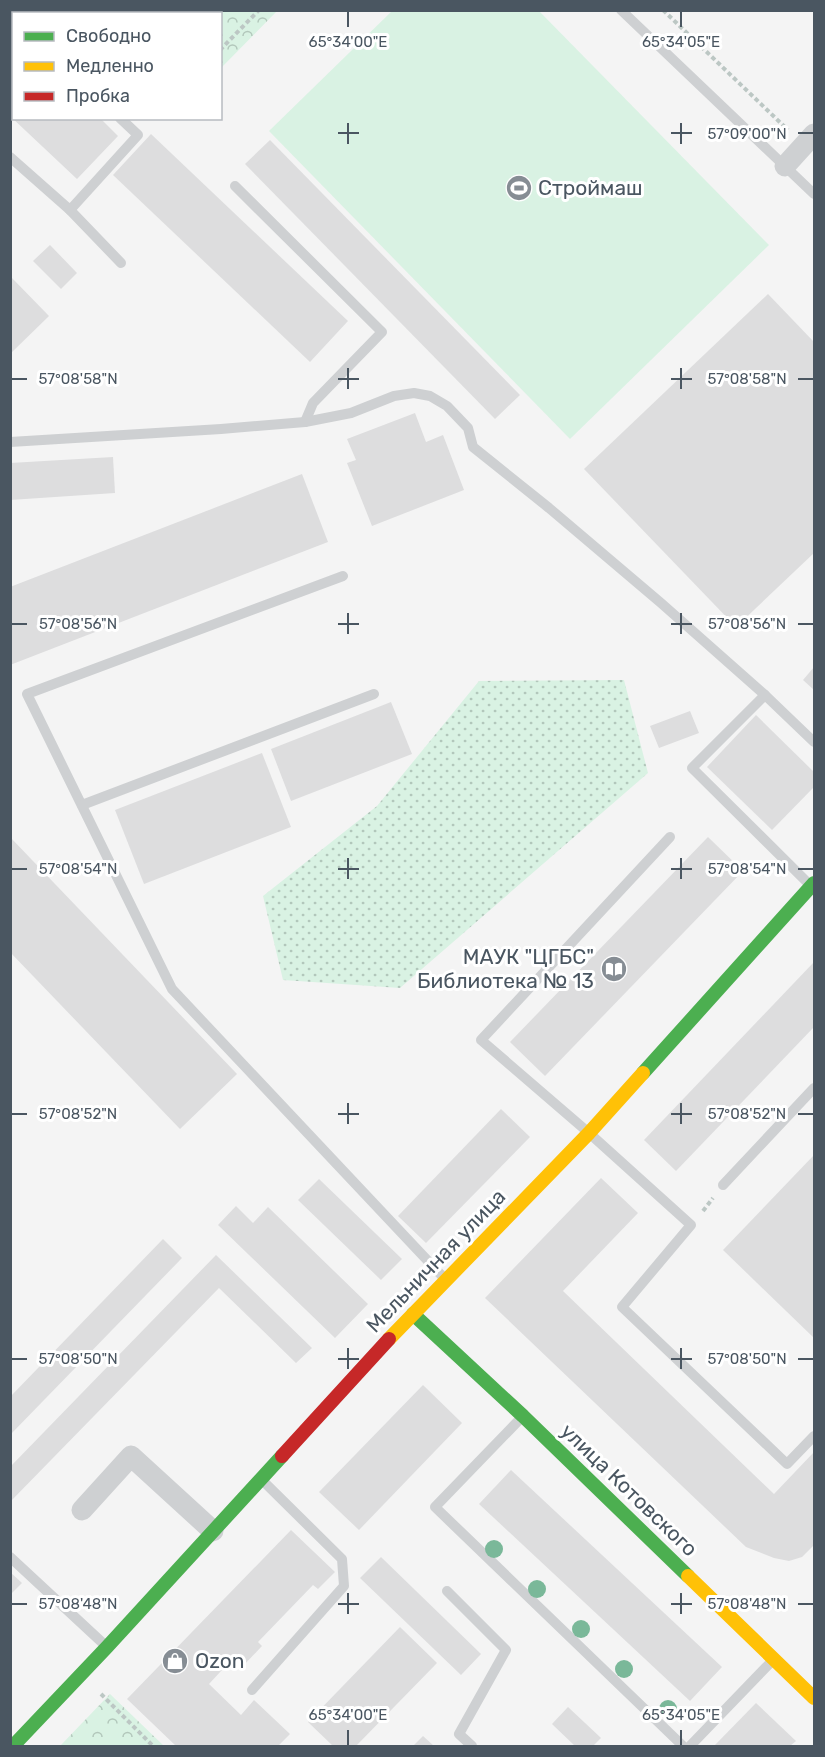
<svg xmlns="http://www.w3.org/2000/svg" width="825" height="1757" font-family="Rubik,sans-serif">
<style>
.grass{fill:url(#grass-dots)}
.park{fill:url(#park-crowns)}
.garden{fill:#d9f2e3}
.building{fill:#ddddde}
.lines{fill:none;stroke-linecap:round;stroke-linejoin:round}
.path{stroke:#bcc7c4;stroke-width:4;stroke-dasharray:4.5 3;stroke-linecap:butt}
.lane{stroke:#ced0d2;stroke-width:10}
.street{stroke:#ced0d2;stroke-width:21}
.fast{stroke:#4caf50;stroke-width:14}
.slow{stroke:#ffc107;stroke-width:14}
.jam{stroke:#c62828;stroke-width:14}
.tree{fill:#7ab899}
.ticks{fill:none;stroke:#4a5661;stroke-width:2}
.labels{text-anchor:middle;stroke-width:6;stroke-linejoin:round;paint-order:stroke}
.poi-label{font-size:21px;fill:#4a5661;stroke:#fff;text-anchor:start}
.street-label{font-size:21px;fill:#4a5661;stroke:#fff}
.ticks-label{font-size:15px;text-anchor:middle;fill:#4a5661;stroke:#fff;stroke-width:6;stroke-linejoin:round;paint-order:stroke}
</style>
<defs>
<pattern id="grass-dots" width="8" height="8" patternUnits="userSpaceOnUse" patternTransform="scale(1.5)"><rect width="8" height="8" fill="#d9f2e3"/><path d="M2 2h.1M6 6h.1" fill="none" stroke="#b2c7bb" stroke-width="1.8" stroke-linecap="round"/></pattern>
<pattern id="park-crowns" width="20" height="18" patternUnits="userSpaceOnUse" patternTransform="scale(1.5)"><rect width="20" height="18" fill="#d9f2e3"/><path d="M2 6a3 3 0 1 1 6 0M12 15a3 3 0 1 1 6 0" fill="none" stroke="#b2c7bb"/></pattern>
</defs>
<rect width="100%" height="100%" fill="#f4f4f4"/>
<!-- grass -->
<polygon class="grass" points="624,680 648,773 400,988 283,980 263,896 377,806 479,681"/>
<!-- park -->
<g class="park">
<polygon points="61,11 277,11 221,68 220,14 64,14"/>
<polygon points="110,1694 164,1746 60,1746"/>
</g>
<!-- garden -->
<polygon class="garden" points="392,11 539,11 769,245 570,439 269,131"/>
<!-- building -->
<g class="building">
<polygon points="10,34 14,37 14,118 100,118 118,136 77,179 10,116"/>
<polygon points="151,134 348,321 310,362 113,175"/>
<polygon points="270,140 520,395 495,419 245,164"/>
<polygon points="50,245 77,273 61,289 33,261"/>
<polygon points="10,276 49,316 10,354"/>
<polygon points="768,294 814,342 814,553 736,627 584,469"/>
<polygon points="415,413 426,442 443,435 464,490 372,526 347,463 356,460 347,439"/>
<polygon points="113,457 115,493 10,500 10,463"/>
<polygon points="302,474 328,542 10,665 10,587"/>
<polygon points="814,667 814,690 803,680"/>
<polygon points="391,702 412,754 291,801 271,749"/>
<polygon points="690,711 699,733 659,748 650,726"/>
<polygon points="756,715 814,772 814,787 772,830 707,767"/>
<polygon points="262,753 291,827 144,884 115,810"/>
<polygon points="10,837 237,1074 180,1129 10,952"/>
<polygon points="708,837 743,871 545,1076 510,1042"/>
<polygon points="814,962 814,1027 676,1171 644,1140"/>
<polygon points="501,1109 530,1137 426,1243 398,1216"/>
<polygon points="814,1155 814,1338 723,1250"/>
<polygon points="601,1178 638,1213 563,1291 774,1494 814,1452 814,1545 802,1557 789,1561 774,1558 746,1547 485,1298"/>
<polygon points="319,1179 402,1259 381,1280 298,1200"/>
<polygon points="236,1206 253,1223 268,1207 368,1304 335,1338 218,1225"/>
<polygon points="163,1239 182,1258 10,1435 10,1397"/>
<polygon points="216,1255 312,1348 296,1363 219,1288 10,1502 10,1467"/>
<polygon points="423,1385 462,1423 359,1530 319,1492"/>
<polygon points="511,1470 722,1667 690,1701 479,1504"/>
<polygon points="291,1530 335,1572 318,1589 313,1585 258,1642 262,1646 243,1666 234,1657 209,1684 241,1715 254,1700 290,1734 278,1746 176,1746 127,1699"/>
<polygon points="381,1557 481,1654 461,1675 360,1578"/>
<polygon points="10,1572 22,1583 10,1595"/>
<polygon points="400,1627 437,1663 356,1746 333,1746 308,1722"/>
<polygon points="756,1703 796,1741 790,1746 714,1746"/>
<polygon points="568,1707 601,1738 593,1746 575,1746 552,1724"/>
<polygon points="423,1736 434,1746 413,1746"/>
</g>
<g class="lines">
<!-- path -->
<g class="path">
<polyline points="663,10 788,130"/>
<polyline points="220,50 259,10"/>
<polyline points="703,1211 713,1198"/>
<polyline points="101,1694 153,1746"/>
</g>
<!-- lane -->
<g class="lane">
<polyline points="621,10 814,194"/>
<polyline points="10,16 14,19"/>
<polyline points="10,157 70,210 121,263"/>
<polyline points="235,186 382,332 313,403 305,422"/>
<polyline points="70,210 138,135 120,118"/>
<polyline points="10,442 221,429 305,422 351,413 394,396 414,393 430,396 447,406 468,428 473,447 549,508 661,603 765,695 814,742"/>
<polyline points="343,576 27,694 172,989 444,1278"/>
<polyline points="765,695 692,768 810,885"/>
<polyline points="82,805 374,694"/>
<polyline points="670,837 481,1040 589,1133 691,1225 622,1307 787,1464 814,1436"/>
<polyline points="723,1185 814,1088"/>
<polyline points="522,1417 435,1507 683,1746"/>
<polyline points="10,1557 107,1647"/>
<polyline points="447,1591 506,1650 459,1734 472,1746"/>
<polyline points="252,1690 344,1586 342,1559 261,1479"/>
<polyline points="690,1746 772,1661"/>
</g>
<!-- street -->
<g class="street">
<polyline points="785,166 814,134"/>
<polyline points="82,1510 131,1456 213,1531"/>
</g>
<!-- fast -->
<g class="fast">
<polyline points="643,1073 814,883"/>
<polyline points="413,1314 523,1416 688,1576"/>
<polyline points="13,1746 107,1647 282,1456"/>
</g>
<!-- slow -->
<g class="slow">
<polyline points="389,1339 589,1133 643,1073"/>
<polyline points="688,1576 814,1698"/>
</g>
<!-- jam -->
<polyline class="jam" points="282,1456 389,1339"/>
</g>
<!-- trees -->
<g class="tree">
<circle cx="494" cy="1549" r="9"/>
<circle cx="537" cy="1589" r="9"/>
<circle cx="581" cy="1629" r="9"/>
<circle cx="624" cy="1669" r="9"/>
<circle cx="668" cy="1709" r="9"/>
</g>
<!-- ticks -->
<path class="ticks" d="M348,12V27M681,12V27M348,123V144M681,123V144M338,133H359M671,133H692M798,133H813M348,368V389M681,368V389M12,379H27M338,379H359M671,379H692M798,379H813M348,613V634M681,613V634M12,624H27M338,624H359M671,624H692M798,624H813M348,858V879M681,858V879M12,869H27M338,869H359M671,869H692M798,869H813M348,1103V1124M681,1103V1124M12,1114H27M338,1114H359M671,1114H692M798,1114H813M348,1348V1369M681,1348V1369M12,1359H27M338,1359H359M671,1359H692M798,1359H813M348,1593V1614M681,1593V1614M12,1604H27M338,1604H359M671,1604H692M798,1604H813M348,1730V1745M681,1730V1745"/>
<!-- icons -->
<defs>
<g id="stadium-disc" transform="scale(1.35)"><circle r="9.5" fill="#868d94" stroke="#fff"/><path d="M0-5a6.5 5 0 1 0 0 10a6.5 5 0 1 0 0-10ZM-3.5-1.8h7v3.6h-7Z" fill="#fff"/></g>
<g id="library-disc" transform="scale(1.35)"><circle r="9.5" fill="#868d94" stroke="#fff"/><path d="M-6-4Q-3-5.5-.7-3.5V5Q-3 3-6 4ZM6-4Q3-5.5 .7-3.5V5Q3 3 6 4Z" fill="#fff"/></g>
<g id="shop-disc" transform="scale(1.35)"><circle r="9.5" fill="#868d94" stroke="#fff"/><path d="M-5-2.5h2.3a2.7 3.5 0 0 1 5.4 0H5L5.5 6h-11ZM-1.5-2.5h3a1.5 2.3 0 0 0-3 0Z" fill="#fff"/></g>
</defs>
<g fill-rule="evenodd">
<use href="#stadium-disc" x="519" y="188"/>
<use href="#library-disc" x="614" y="969"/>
<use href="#shop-disc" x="175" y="1661"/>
</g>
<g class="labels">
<!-- poi labels -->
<g class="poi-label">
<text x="538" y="195">Строймаш</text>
<text x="594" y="964" text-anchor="end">МАУК "ЦГБС"<tspan x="594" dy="24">Библиотека № 13</tspan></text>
<text x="195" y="1668">Ozon</text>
</g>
<!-- street labels -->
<g class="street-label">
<text transform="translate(436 1261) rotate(-46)" y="7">Мельничная улица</text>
<text transform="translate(629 1490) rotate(44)" y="7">улица Котовского</text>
</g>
</g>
<g class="ticks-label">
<text x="348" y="47">65°34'00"E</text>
<text x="681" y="47">65°34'05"E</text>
<text x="747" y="139">57°09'00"N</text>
<text x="78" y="384">57°08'58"N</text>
<text x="747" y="384">57°08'58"N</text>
<text x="78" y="629">57°08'56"N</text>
<text x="747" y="629">57°08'56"N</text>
<text x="78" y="874">57°08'54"N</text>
<text x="747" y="874">57°08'54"N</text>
<text x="78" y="1119">57°08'52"N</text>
<text x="747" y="1119">57°08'52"N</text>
<text x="78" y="1364">57°08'50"N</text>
<text x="747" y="1364">57°08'50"N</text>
<text x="78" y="1609">57°08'48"N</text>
<text x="747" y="1609">57°08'48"N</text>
<text x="348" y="1720">65°34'00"E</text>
<text x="681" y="1720">65°34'05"E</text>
</g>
<!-- border -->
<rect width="825" height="1757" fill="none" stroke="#4a5661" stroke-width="24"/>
<!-- legend -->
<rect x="12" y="12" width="210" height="108" fill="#ffffff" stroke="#b7bbc0" stroke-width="1.5"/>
<rect x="24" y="32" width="30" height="9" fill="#4caf50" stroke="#b7bbc0" stroke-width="1.5"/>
<text x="66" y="42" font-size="18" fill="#4a5661">Свободно</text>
<rect x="24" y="62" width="30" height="9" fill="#ffc107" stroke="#b7bbc0" stroke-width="1.5"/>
<text x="66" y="72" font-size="18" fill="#4a5661">Медленно</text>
<rect x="24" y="92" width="30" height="9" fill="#c62828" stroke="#b7bbc0" stroke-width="1.5"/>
<text x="66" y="102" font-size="18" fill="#4a5661">Пробка</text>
</svg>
